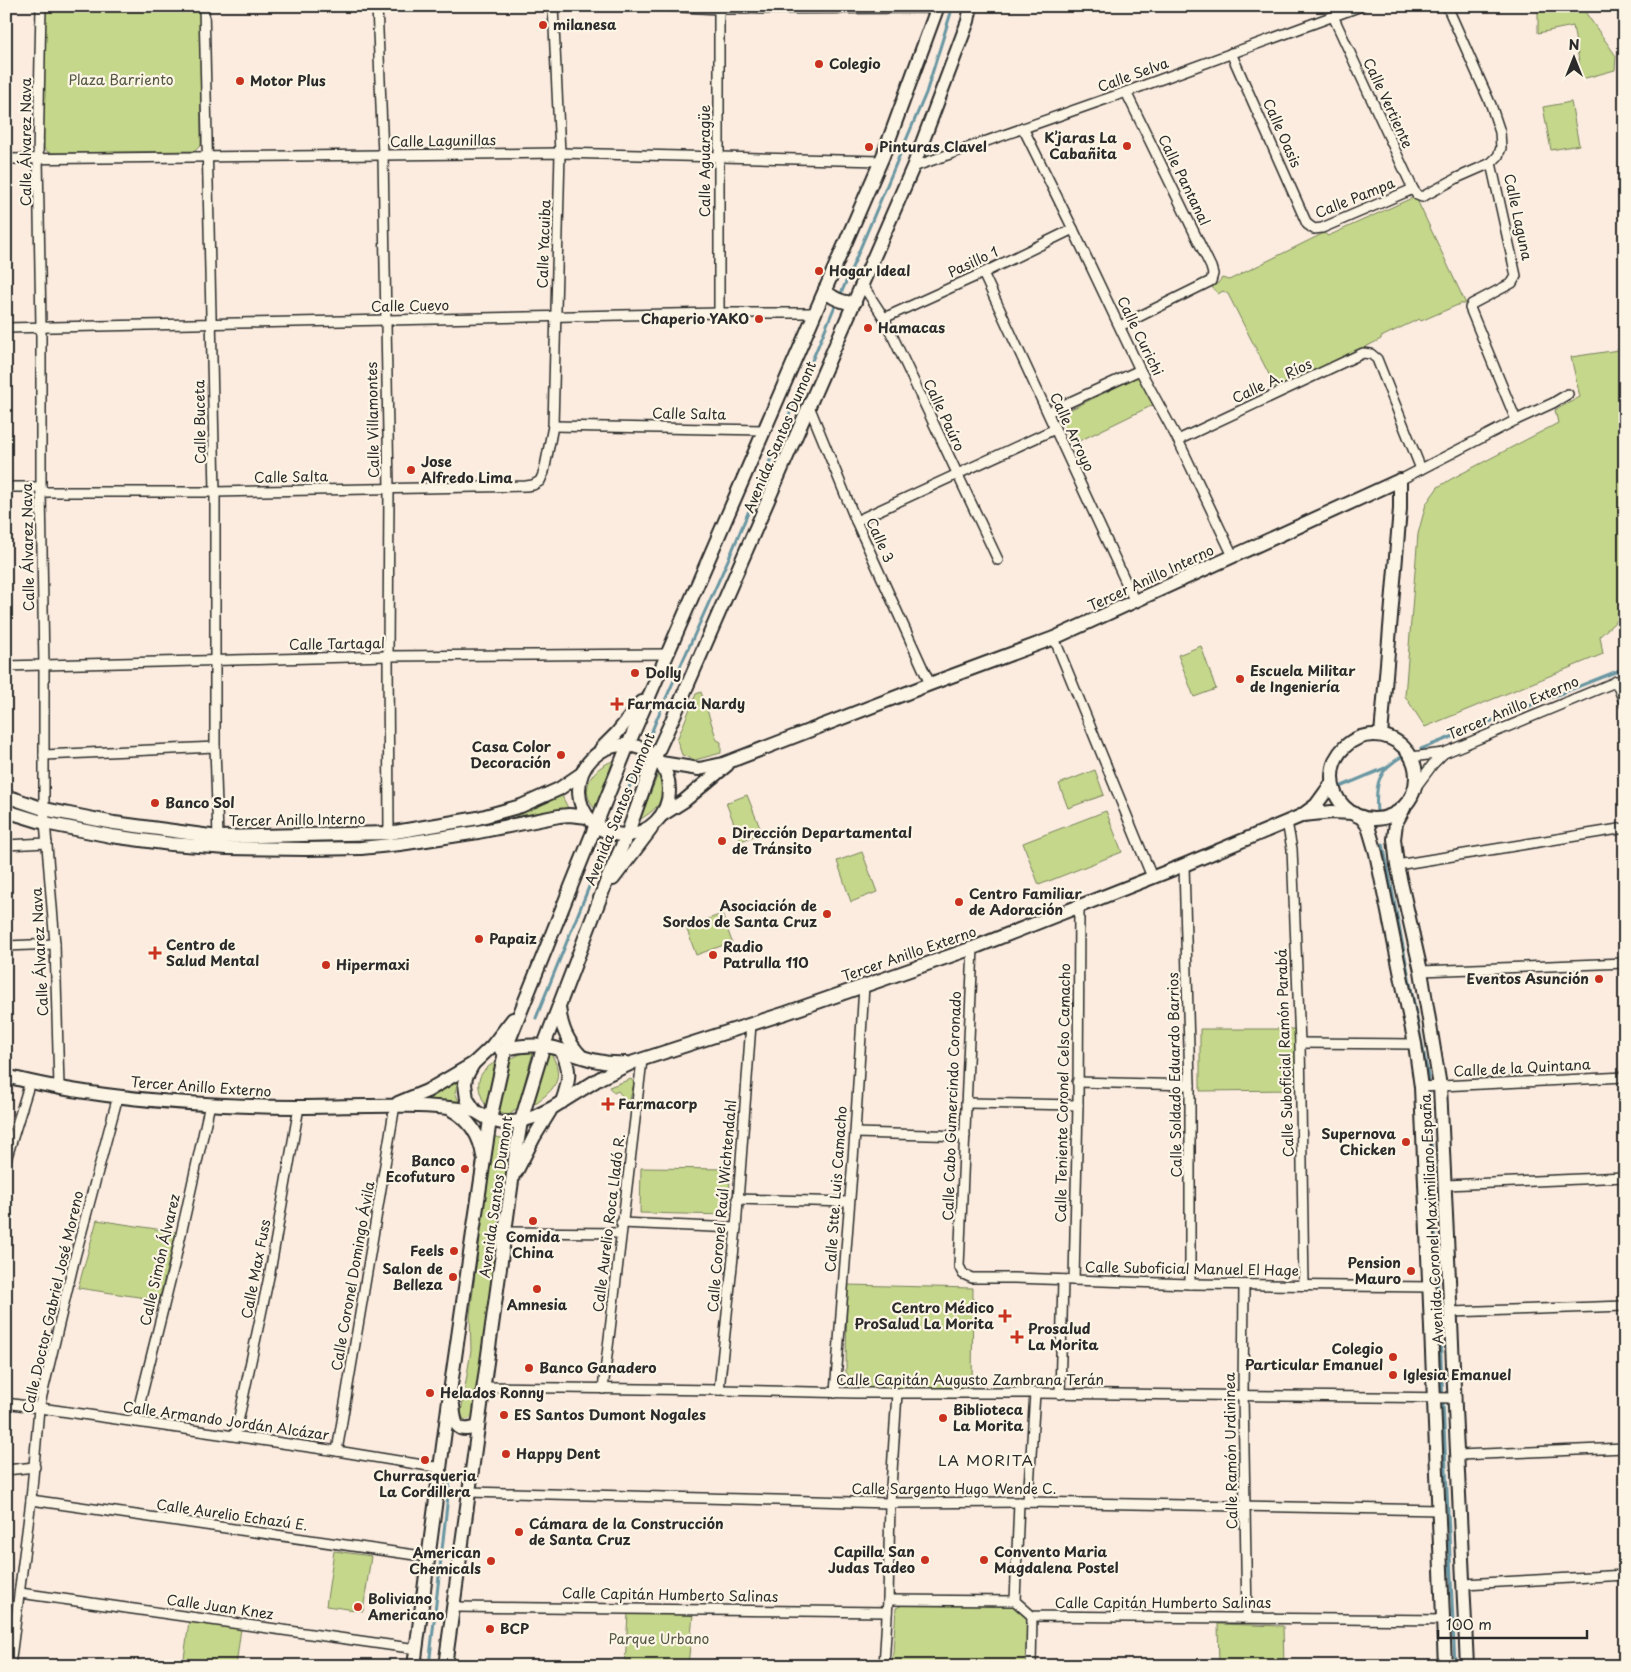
<svg xmlns="http://www.w3.org/2000/svg" width="1631" height="1672" font-family="'Playpen Sans',sans-serif">
<style>
.green{fill:#c5d78b;stroke:#78815b}
.lines{fill:none;stroke-linecap:round;stroke-linejoin:round}
.stream{stroke:#6896a2;stroke-width:3}
.street-casing{stroke:#2b2b2b;stroke-width:12}
.secondary-casing{stroke:#2b2b2b;stroke-width:16}
.street{stroke:#fcf5e5;stroke-width:9}
.secondary{stroke:#fcf5e5;stroke-width:12}
.poi-dot{fill:#c8321e;stroke:#fcf5e5;stroke-width:2}
.labels{text-anchor:middle;stroke-width:4.5;stroke-linejoin:round;paint-order:stroke}
.poi-label{font-size:14px;font-weight:bold;fill:#2b2b2b;stroke:#fcf5e5;text-anchor:start}
.street-label{font-size:14px;fill:#2b2b2b;stroke:#fcf5e5}
.park-label{font-size:14px;fill:#525643;stroke:#fcf5e5}
.neighbourhood-label{font-size:15px;letter-spacing:1px;fill:#2b2b2b;stroke:#fcf5e5}
</style>
<rect width="100%" height="100%" fill="#fbecdf"/>
<filter id="ink" filterUnits="userSpaceOnUse"><feTurbulence type="fractalNoise" baseFrequency=".02" numOctaves="2"/><feDisplacementMap in="SourceGraphic" scale="10" xChannelSelector="R" yChannelSelector="G"/><feConvolveMatrix kernelMatrix="1 2 1 2 8 2 1 2 1" color-interpolation-filters="sRGB"/></filter>
<g filter="url(#ink)">
<!-- green -->
<g class="green">
<polygon points="41,6 200,6 201,145 195,151 50,153 44,149"/>
<polygon points="1538,6 1581,6 1616,56 1615,70 1582,79 1573,26 1538,33"/>
<polygon points="1571,102 1579,145 1551,150 1543,107"/>
<polygon points="1412,198 1416,198 1418,202 1466,304 1460,304 1421,321 1419,319 1381,337 1381,339 1278,392 1228,294 1223,291 1218,294 1212,287 1218,283 1222,278 1229,280 1324,233 1328,236"/>
<polygon points="1625,349 1625,613 1600,636 1603,654 1425,727 1405,696 1418,534 1426,504 1438,487 1453,478 1558,423 1555,410 1580,397 1571,357"/>
<polygon points="1139,376 1153,405 1073,444 1059,415"/>
<polygon points="1201,646 1216,689 1194,697 1178,655"/>
<polygon points="701,692 717,740 721,742 721,753 695,760 682,755 677,740 696,694"/>
<path d="M613,761L595,809C578,789 592,768 613,761Z"/>
<path d="M660,770C670,795 660,808 639,820Z"/>
<polygon points="1095,770 1104,795 1068,808 1059,784"/>
<polygon points="562,791 563,798 569,810 515,817"/>
<polygon points="747,795 762,833 741,841 726,803"/>
<polygon points="1106,811 1122,852 1039,885 1023,843"/>
<polygon points="862,852 877,892 851,902 837,861"/>
<polygon points="722,914 732,942 696,955 686,927"/>
<polygon points="1200,1029 1297,1029 1298,1090 1200,1091"/>
<polygon points="533,1052 518,1108 509,1115 497,1113 511,1059 520,1054"/>
<path d="M547,1053L552,1055C566,1081 552,1092 531,1106Z"/>
<path d="M496,1062L486,1106C475,1086 475,1073 496,1062Z"/>
<polygon points="631,1079 634,1083 629,1104 618,1091 614,1093 609,1087"/>
<polygon points="458,1080 455,1093 460,1103 425,1099"/>
<polygon points="492,1136 501,1138 509,1137 503,1202 473,1418 464,1420 461,1413 471,1350 470,1315"/>
<polygon points="641,1168 730,1169 729,1215 640,1213"/>
<polygon points="97,1220 176,1232 159,1300 78,1288"/>
<polygon points="847,1285 973,1288 972,1386 857,1391 846,1372"/>
<polygon points="334,1551 371,1556 363,1611 326,1606"/>
<polygon points="905,1604 1014,1605 1028,1619 1027,1666 892,1666 896,1608"/>
<polygon points="628,1613 693,1614 688,1666 625,1666"/>
<polygon points="189,1621 241,1628 236,1666 183,1666"/>
<polygon points="1218,1624 1283,1626 1284,1666 1219,1666"/>
</g>
<g class="lines">
<!-- stream -->
<g class="stream">
<polyline points="840,296 926,93 953,6"/>
<polyline points="1421,749 1625,668"/>
<polyline points="1342,786 1385,768"/>
<path d="M1377,813C1375,785 1377,770 1403,756"/>
<polyline points="1383,844 1428,1075 1455,1666"/>
<polyline points="536,1018 658,716 732,551 837,301"/>
<polyline points="429,1666 450,1478"/>
</g>
<!-- street casing -->
<g class="street-casing">
<g id="street">
<polyline points="41,6 38,158 41,327 41,492 44,666 44,809 55,944 59,1087"/>
<polyline points="204,6 215,492 215,747 218,837"/>
<polyline points="377,6 383,155 389,489 388,656 389,833"/>
<polyline points="662,6 719,9 938,8"/>
<polyline points="719,9 719,313"/>
<polyline points="1333,16 1413,189 1417,195 1422,197 1459,177 1491,163 1498,156 1501,148 1500,132 1491,105 1447,6"/>
<polyline points="1231,53 1307,224 1314,229 1322,228 1413,189"/>
<polyline points="1023,128 1073,229 1140,370 1178,440 1233,556"/>
<polyline points="6,159 560,153 881,161"/>
<polyline points="1491,163 1516,276 1512,283 1472,304 1470,308 1516,420"/>
<polyline points="913,167 1126,92 1361,6"/>
<polyline points="983,273 1135,602"/>
<polyline points="862,284 884,318 998,560"/>
<polyline points="884,318 983,273 1073,229"/>
<polyline points="1120,326 1211,281 1213,274 1211,267 1126,92"/>
<polyline points="6,328 719,313 815,313"/>
<polyline points="809,406 856,521 930,684"/>
<polyline points="1048,412 1140,370"/>
<polyline points="553,426 763,430"/>
<polyline points="1178,440 1363,353 1371,354 1377,359 1421,469"/>
<polyline points="1400,480 1516,420 1553,403 1568,394"/>
<polyline points="6,487 41,487"/>
<polyline points="41,492 215,492 526,486 533,485 540,481 544,472 553,426 560,153 553,6"/>
<polyline points="856,521 1055,429"/>
<polyline points="1054,638 1152,877"/>
<polyline points="6,666 388,656 668,654"/>
<polyline points="1616,681 1625,705"/>
<polyline points="44,755 215,747"/>
<polyline points="1411,757 1444,753 1625,678"/>
<polyline points="1415,788 1433,764 1444,753"/>
<polyline points="1287,822 1292,849 1300,1043 1304,1285"/>
<polyline points="6,845 47,843"/>
<polyline points="1184,865 1190,1085 1190,1284"/>
<polyline points="1397,865 1625,828"/>
<polyline points="6,946 55,944"/>
<polyline points="973,948 959,1266 963,1274 972,1278 1014,1278 1190,1284 1430,1287"/>
<polyline points="1421,971 1625,963"/>
<polyline points="1300,1043 1415,1044"/>
<polyline points="1077,1082 1190,1085"/>
<polyline points="1421,1087 1625,1077"/>
<polyline points="966,1103 1078,1105"/>
<polyline points="855,1133 965,1136"/>
<polyline points="6,1160 30,1082"/>
<polyline points="1446,1185 1625,1177"/>
<polyline points="737,1199 849,1202"/>
<polyline points="621,1223 736,1228"/>
<polyline points="506,1232 620,1233"/>
<polyline points="1074,1280 1078,1105 1079,906"/>
<polyline points="1244,1285 1243,1396 1247,1618"/>
<polyline points="1451,1312 1625,1306"/>
<polyline points="484,1387 719,1390 856,1393 1035,1393 1456,1398"/>
<polyline points="603,1389 642,1060"/>
<polyline points="719,1390 736,1228 751,1024"/>
<polyline points="835,1393 855,1133 864,986"/>
<polyline points="1060,1394 1063,1280"/>
<polyline points="6,1403 337,1451 441,1468"/>
<polyline points="135,1422 175,1261 210,1104"/>
<polyline points="235,1436 270,1272 299,1107"/>
<polyline points="337,1451 395,1105"/>
<polyline points="1458,1455 1625,1448"/>
<polyline points="6,1470 35,1467"/>
<polyline points="469,1492 890,1503 1028,1502 1439,1510"/>
<polyline points="31,1500 429,1557"/>
<polyline points="1028,1502 1035,1393"/>
<polyline points="1464,1584 1625,1575"/>
<polyline points="20,1593 417,1649"/>
<polyline points="888,1600 1015,1601 1032,1616 1443,1620"/>
<polyline points="1015,1601 1019,1502"/>
<polyline points="453,1607 887,1612"/>
<polyline points="10,1666 31,1500 39,1408 75,1257 118,1096"/>
<polyline points="884,1666 888,1600 890,1503 897,1393"/>
<polyline points="1031,1666 1032,1616"/>
</g>
</g>
<!-- secondary casing -->
<g class="secondary-casing">
<g id="secondary">
<path d="M825,289C830,298 845,304 855,302"/>
<circle cx="1374" cy="777" r="42"/>
<circle cx="624" cy="790" r="45"/>
<polyline points="601,749 616,734 642,702"/>
<polyline points="661,763 699,769 723,764 930,684 1054,638 1400,480 1400,509 1381,735"/>
<polyline points="6,796 44,809 114,823 218,837 389,833 478,818 521,806 559,789 581,774"/>
<polyline points="1404,808 1396,823 1394,839 1397,865 1421,971 1440,1086 1467,1666"/>
<polyline points="6,811 45,823 111,836 171,844 227,848 306,849 361,848 400,844 478,832 559,816 569,815 588,817"/>
<polyline points="662,815 684,801 727,765"/>
<polyline points="1303,815 1332,812 1353,813"/>
<polyline points="1361,817 1368,826 1376,853 1415,1044 1421,1087 1445,1666"/>
<polyline points="613,879 651,829"/>
<path d="M559,1007C561,1027 567,1041 581,1056"/>
<polyline points="513,1019 492,1046 473,1064 466,1077 465,1084 467,1099 475,1111 490,1120 502,1123 521,1121 534,1117 552,1108 602,1077 634,1062 786,1013 973,948 1184,865 1301,816 1316,805 1332,783"/>
<path d="M501,1050C521,1045 542,1043 561,1050C572,1070 569,1082 562,1102"/>
<path d="M561,1050C582,1057 603,1065 626,1063"/>
<path d="M6,1076C97,1100 203,1106 296,1107C356,1107 415,1102 475,1111"/>
<polyline points="398,1103 427,1091 473,1064"/>
<path d="M452,1110C470,1120 480,1136 483,1156"/>
<polyline points="516,1172 534,1137 550,1111"/>
<path d="M453,1405C455,1424 455,1434 478,1427"/>
<polyline points="414,1666 451,1385 473,1233 490,1120 506,1048 628,745 883,156 938,6"/>
<polyline points="445,1666 516,1152 521,1121 544,1045 607,880 627,835 655,757 678,707 913,167 968,21 971,6"/>
</g>
</g>
<!-- street -->
<use href="#street" class="street"/>
<!-- secondary -->
<use href="#secondary" class="secondary"/>
</g>
</g>
<!-- markers -->
<g class="poi-dot">
<circle cx="543" cy="25" r="5"/>
<circle cx="819" cy="64" r="5"/>
<circle cx="240" cy="81" r="5"/>
<circle cx="1127" cy="146" r="5"/>
<circle cx="869" cy="147" r="5"/>
<circle cx="819" cy="271" r="5"/>
<circle cx="759" cy="319" r="5"/>
<circle cx="868" cy="328" r="5"/>
<circle cx="411" cy="470" r="5"/>
<circle cx="635" cy="673" r="5"/>
<circle cx="1240" cy="679" r="5"/>
<path d="M614.5 696.5h5v5h5v5h-5v5h-5v-5h-5v-5h5z"/>
<circle cx="561" cy="755" r="5"/>
<circle cx="155" cy="803" r="5"/>
<circle cx="722" cy="841" r="5"/>
<circle cx="959" cy="902" r="5"/>
<circle cx="827" cy="914" r="5"/>
<circle cx="479" cy="939" r="5"/>
<path d="M152.5 945.5h5v5h5v5h-5v5h-5v-5h-5v-5h5z"/>
<circle cx="713" cy="955" r="5"/>
<circle cx="326" cy="965" r="5"/>
<circle cx="1599" cy="979" r="5"/>
<path d="M605.5 1096.5h5v5h5v5h-5v5h-5v-5h-5v-5h5z"/>
<circle cx="1406" cy="1142" r="5"/>
<circle cx="465" cy="1169" r="5"/>
<circle cx="533" cy="1221" r="5"/>
<circle cx="454" cy="1251" r="5"/>
<circle cx="1411" cy="1271" r="5"/>
<circle cx="453" cy="1277" r="5"/>
<circle cx="537" cy="1289" r="5"/>
<path d="M1002.5 1308.5h5v5h5v5h-5v5h-5v-5h-5v-5h5z"/>
<path d="M1014.5 1329.5h5v5h5v5h-5v5h-5v-5h-5v-5h5z"/>
<circle cx="1393" cy="1357" r="5"/>
<circle cx="529" cy="1368" r="5"/>
<circle cx="1393" cy="1375" r="5"/>
<circle cx="430" cy="1393" r="5"/>
<circle cx="504" cy="1415" r="5"/>
<circle cx="943" cy="1418" r="5"/>
<circle cx="506" cy="1454" r="5"/>
<circle cx="425" cy="1460" r="5"/>
<circle cx="519" cy="1532" r="5"/>
<circle cx="925" cy="1560" r="5"/>
<circle cx="984" cy="1560" r="5"/>
<circle cx="491" cy="1561" r="5"/>
<circle cx="358" cy="1607" r="5"/>
<circle cx="490" cy="1629" r="5"/>
</g>
<g class="labels">
<!-- poi labels -->
<g class="poi-label">
<text x="553" y="30">milanesa</text>
<text x="829" y="69">Colegio</text>
<text x="250" y="86">Motor Plus</text>
<text x="1117" y="143" text-anchor="end">K’jaras La<tspan x="1117" dy="16">Cabañita</tspan></text>
<text x="879" y="152">Pinturas Clavel</text>
<text x="829" y="276">Hogar Ideal</text>
<text x="749" y="324" text-anchor="end">Chaperio YAKO</text>
<text x="878" y="333">Hamacas</text>
<text x="421" y="467">Jose<tspan x="421" dy="16">Alfredo Lima</tspan></text>
<text x="1250" y="676">Escuela Militar<tspan x="1250" dy="16">de Ingeniería</tspan></text>
<text x="645" y="678">Dolly</text>
<text x="627" y="709">Farmacia Nardy</text>
<text x="551" y="752" text-anchor="end">Casa Color<tspan x="551" dy="16">Decoración</tspan></text>
<text x="165" y="808">Banco Sol</text>
<text x="732" y="838">Dirección Departamental<tspan x="732" dy="16">de Tránsito</tspan></text>
<text x="969" y="899">Centro Familiar<tspan x="969" dy="16">de Adoración</tspan></text>
<text x="817" y="911" text-anchor="end">Asociación de<tspan x="817" dy="16">Sordos de Santa Cruz</tspan></text>
<text x="489" y="944">Papaiz</text>
<text x="166" y="950">Centro de<tspan x="166" dy="16">Salud Mental</tspan></text>
<text x="723" y="952">Radio<tspan x="723" dy="16">Patrulla 110</tspan></text>
<text x="336" y="970">Hipermaxi</text>
<text x="1589" y="984" text-anchor="end">Eventos Asunción</text>
<text x="618" y="1109">Farmacorp</text>
<text x="1396" y="1139" text-anchor="end">Supernova<tspan x="1396" dy="16">Chicken</tspan></text>
<text x="455" y="1166" text-anchor="end">Banco<tspan x="455" dy="16">Ecofuturo</tspan></text>
<text x="533" y="1242" text-anchor="middle">Comida<tspan x="533" dy="16">China</tspan></text>
<text x="444" y="1256" text-anchor="end">Feels</text>
<text x="1401" y="1268" text-anchor="end">Pension<tspan x="1401" dy="16">Mauro</tspan></text>
<text x="443" y="1274" text-anchor="end">Salon de<tspan x="443" dy="16">Belleza</tspan></text>
<text x="537" y="1310" text-anchor="middle">Amnesia</text>
<text x="994" y="1313" text-anchor="end">Centro Médico<tspan x="994" dy="16">ProSalud La Morita</tspan></text>
<text x="1028" y="1334">Prosalud<tspan x="1028" dy="16">La Morita</tspan></text>
<text x="1383" y="1354" text-anchor="end">Colegio<tspan x="1383" dy="16">Particular Emanuel</tspan></text>
<text x="539" y="1373">Banco Ganadero</text>
<text x="1403" y="1380">Iglesia Emanuel</text>
<text x="440" y="1398">Helados Ronny</text>
<text x="953" y="1415">Biblioteca<tspan x="953" dy="16">La Morita</tspan></text>
<text x="514" y="1420">ES Santos Dumont Nogales</text>
<text x="516" y="1459">Happy Dent</text>
<text x="425" y="1481" text-anchor="middle">Churrasqueria<tspan x="425" dy="16">La Cordillera</tspan></text>
<text x="529" y="1529">Cámara de la Construcción<tspan x="529" dy="16">de Santa Cruz</tspan></text>
<text x="915" y="1557" text-anchor="end">Capilla San<tspan x="915" dy="16">Judas Tadeo</tspan></text>
<text x="994" y="1557">Convento Maria<tspan x="994" dy="16">Magdalena Postel</tspan></text>
<text x="481" y="1558" text-anchor="end">American<tspan x="481" dy="16">Chemicals</tspan></text>
<text x="368" y="1604">Boliviano<tspan x="368" dy="16">Americano</tspan></text>
<text x="500" y="1634">BCP</text>
</g>
<!-- street labels -->
<g class="street-label">
<text transform="translate(1133 75) rotate(-20)" y="5">Calle Selva</text>
<text transform="translate(1388 103) rotate(65)" y="5">Calle Vertiente</text>
<text transform="translate(1282 133) rotate(66)" y="5">Calle Oasis</text>
<text transform="translate(443 141) rotate(-1)" y="5">Calle Lagunillas</text>
<text transform="translate(26 142) rotate(-90)" y="5">Calle Álvarez Nava</text>
<text transform="translate(705 161) rotate(-90)" y="5">Calle Aguaragüe</text>
<text transform="translate(1184 180) rotate(64)" y="5">Calle Pantanal</text>
<text transform="translate(1355 198) rotate(-22)" y="5">Calle Pampa</text>
<text transform="translate(1518 217) rotate(78)" y="5">Calle Laguna</text>
<text transform="translate(544 244) rotate(-88)" y="5">Calle Yacuiba</text>
<text transform="translate(973 262) rotate(-25)" y="5">Pasillo 1</text>
<text transform="translate(410 306) rotate(-1)" y="5">Calle Cuevo</text>
<text transform="translate(1140 336) rotate(64)" y="5">Calle Curichi</text>
<text transform="translate(1272 381) rotate(-25)" y="5">Calle A. Ríos</text>
<text transform="translate(689 414) rotate(1)" y="5">Calle Salta</text>
<text transform="translate(944 415) rotate(65)" y="5">Calle Paúro</text>
<text transform="translate(373 420) rotate(-91)" y="5">Calle Villamontes</text>
<text transform="translate(200 422) rotate(-91)" y="5">Calle Buceta</text>
<text transform="translate(1072 432) rotate(65)" y="5">Calle Arroyo</text>
<text transform="translate(780 437) rotate(-67)" y="5">Avenida Santos Dumont</text>
<text transform="translate(291 477) rotate(-1)" y="5">Calle Salta</text>
<text transform="translate(880 540) rotate(66)" y="5">Calle 3</text>
<text transform="translate(28 547) rotate(-91)" y="5">Calle Álvarez Nava</text>
<text transform="translate(1151 578) rotate(-25)" y="5">Tercer Anillo Interno</text>
<text transform="translate(337 644) rotate(-1)" y="5">Calle Tartagal</text>
<text transform="translate(1513 708) rotate(-23)" y="5">Tercer Anillo Externo</text>
<text transform="translate(620 809) rotate(-68)" y="5">Avenida Santos Dumont</text>
<text transform="translate(297 820) rotate(-1)" y="5">Tercer Anillo Interno</text>
<text transform="translate(40 952) rotate(-93)" y="5">Calle Álvarez Nava</text>
<text transform="translate(909 954) rotate(-19)" y="5">Tercer Anillo Externo</text>
<text transform="translate(1285 1053) rotate(-92)" y="5">Calle Suboficial Ramón Parabá</text>
<text transform="translate(1522 1068) rotate(-3)" y="5">Calle de la Quintana</text>
<text transform="translate(1175 1075) rotate(-91)" y="5">Calle Soldado Eduardo Barrios</text>
<text transform="translate(201 1087) rotate(4)" y="5">Tercer Anillo Externo</text>
<text transform="translate(1063 1093) rotate(-89)" y="5">Calle Teniente Coronel Celso Camacho</text>
<text transform="translate(952 1106) rotate(-88)" y="5">Calle Cabo Gumercindo Coronado</text>
<text transform="translate(836 1189) rotate(-86)" y="5">Calle Stte. Luis Camacho</text>
<text transform="translate(496 1197) rotate(-82)" y="5">Avenida Santos Dumont</text>
<text transform="translate(722 1206) rotate(-85)" y="5">Calle Coronel Raúl Wichtendahl</text>
<text transform="translate(1432 1219) rotate(-93)" y="5">Avenida Coronel Maximiliano España</text>
<text transform="translate(609 1223) rotate(-83)" y="5">Calle Aurelio Roca Lladó R.</text>
<text transform="translate(160 1260) rotate(-77)" y="5">Calle Simón Álvarez</text>
<text transform="translate(256 1269) rotate(-79)" y="5">Calle Max Fuss</text>
<text transform="translate(1192 1269) rotate(1)" y="5">Calle Suboficial Manuel El Hage</text>
<text transform="translate(353 1276) rotate(-80)" y="5">Calle Coronel Domingo Ávila</text>
<text transform="translate(53 1302) rotate(-77)" y="5">Calle Doctor Gabriel José Moreno</text>
<text x="970" y="1385">Calle Capitán Augusto Zambrana Terán</text>
<text transform="translate(226 1421) rotate(8)" y="5">Calle Armando Jordán Alcázar</text>
<text transform="translate(1231 1451) rotate(-91)" y="5">Calle Ramón Urdininea</text>
<text x="954" y="1494">Calle Sargento Hugo Wende C.</text>
<text transform="translate(232 1515) rotate(8)" y="5">Calle Aurelio Echazú E.</text>
<text transform="translate(670 1595) rotate(1)" y="5">Calle Capitán Humberto Salinas</text>
<text x="1163" y="1608">Calle Capitán Humberto Salinas</text>
<text transform="translate(220 1607) rotate(8)" y="5">Calle Juan Knez</text>
</g>
<!-- park labels -->
<g class="park-label">
<text x="121" y="85">Plaza Barriento</text>
<text x="659" y="1644">Parque Urbano</text>
</g>
<!-- neighbourhood labels -->
<g class="neighbourhood-label">
<text x="986" y="1466">LA MORITA</text>
</g>
</g>
<!-- margin -->
<rect width="1631" height="1672" fill="none" stroke="#fcf5e5" stroke-width="25"/>
<rect x="12" y="12" width="1606" height="1647" fill="none" stroke="#2b2b2b" stroke-width="2" filter="url(#ink)"/>
<!-- north arrow -->
<g transform="translate(1574 58)" stroke="#fcf5e5" stroke-width="4" paint-order="stroke">
<path d="M0-4L9 19L0 12L-9 19Z" fill="#2b2b2b"/>
<text y="-8" font-size="14" font-weight="bold" text-anchor="middle" fill="#2b2b2b">N</text>
</g>
<!-- scale -->
<path d="M1438 1630v8h149v-8" fill="none" stroke="#2b2b2b" stroke-width="2.5"/>
<text x="1446" y="1630" font-size="15" fill="#2b2b2b" stroke="#fcf5e5" stroke-width="4" paint-order="stroke">100 m</text>
</svg>
